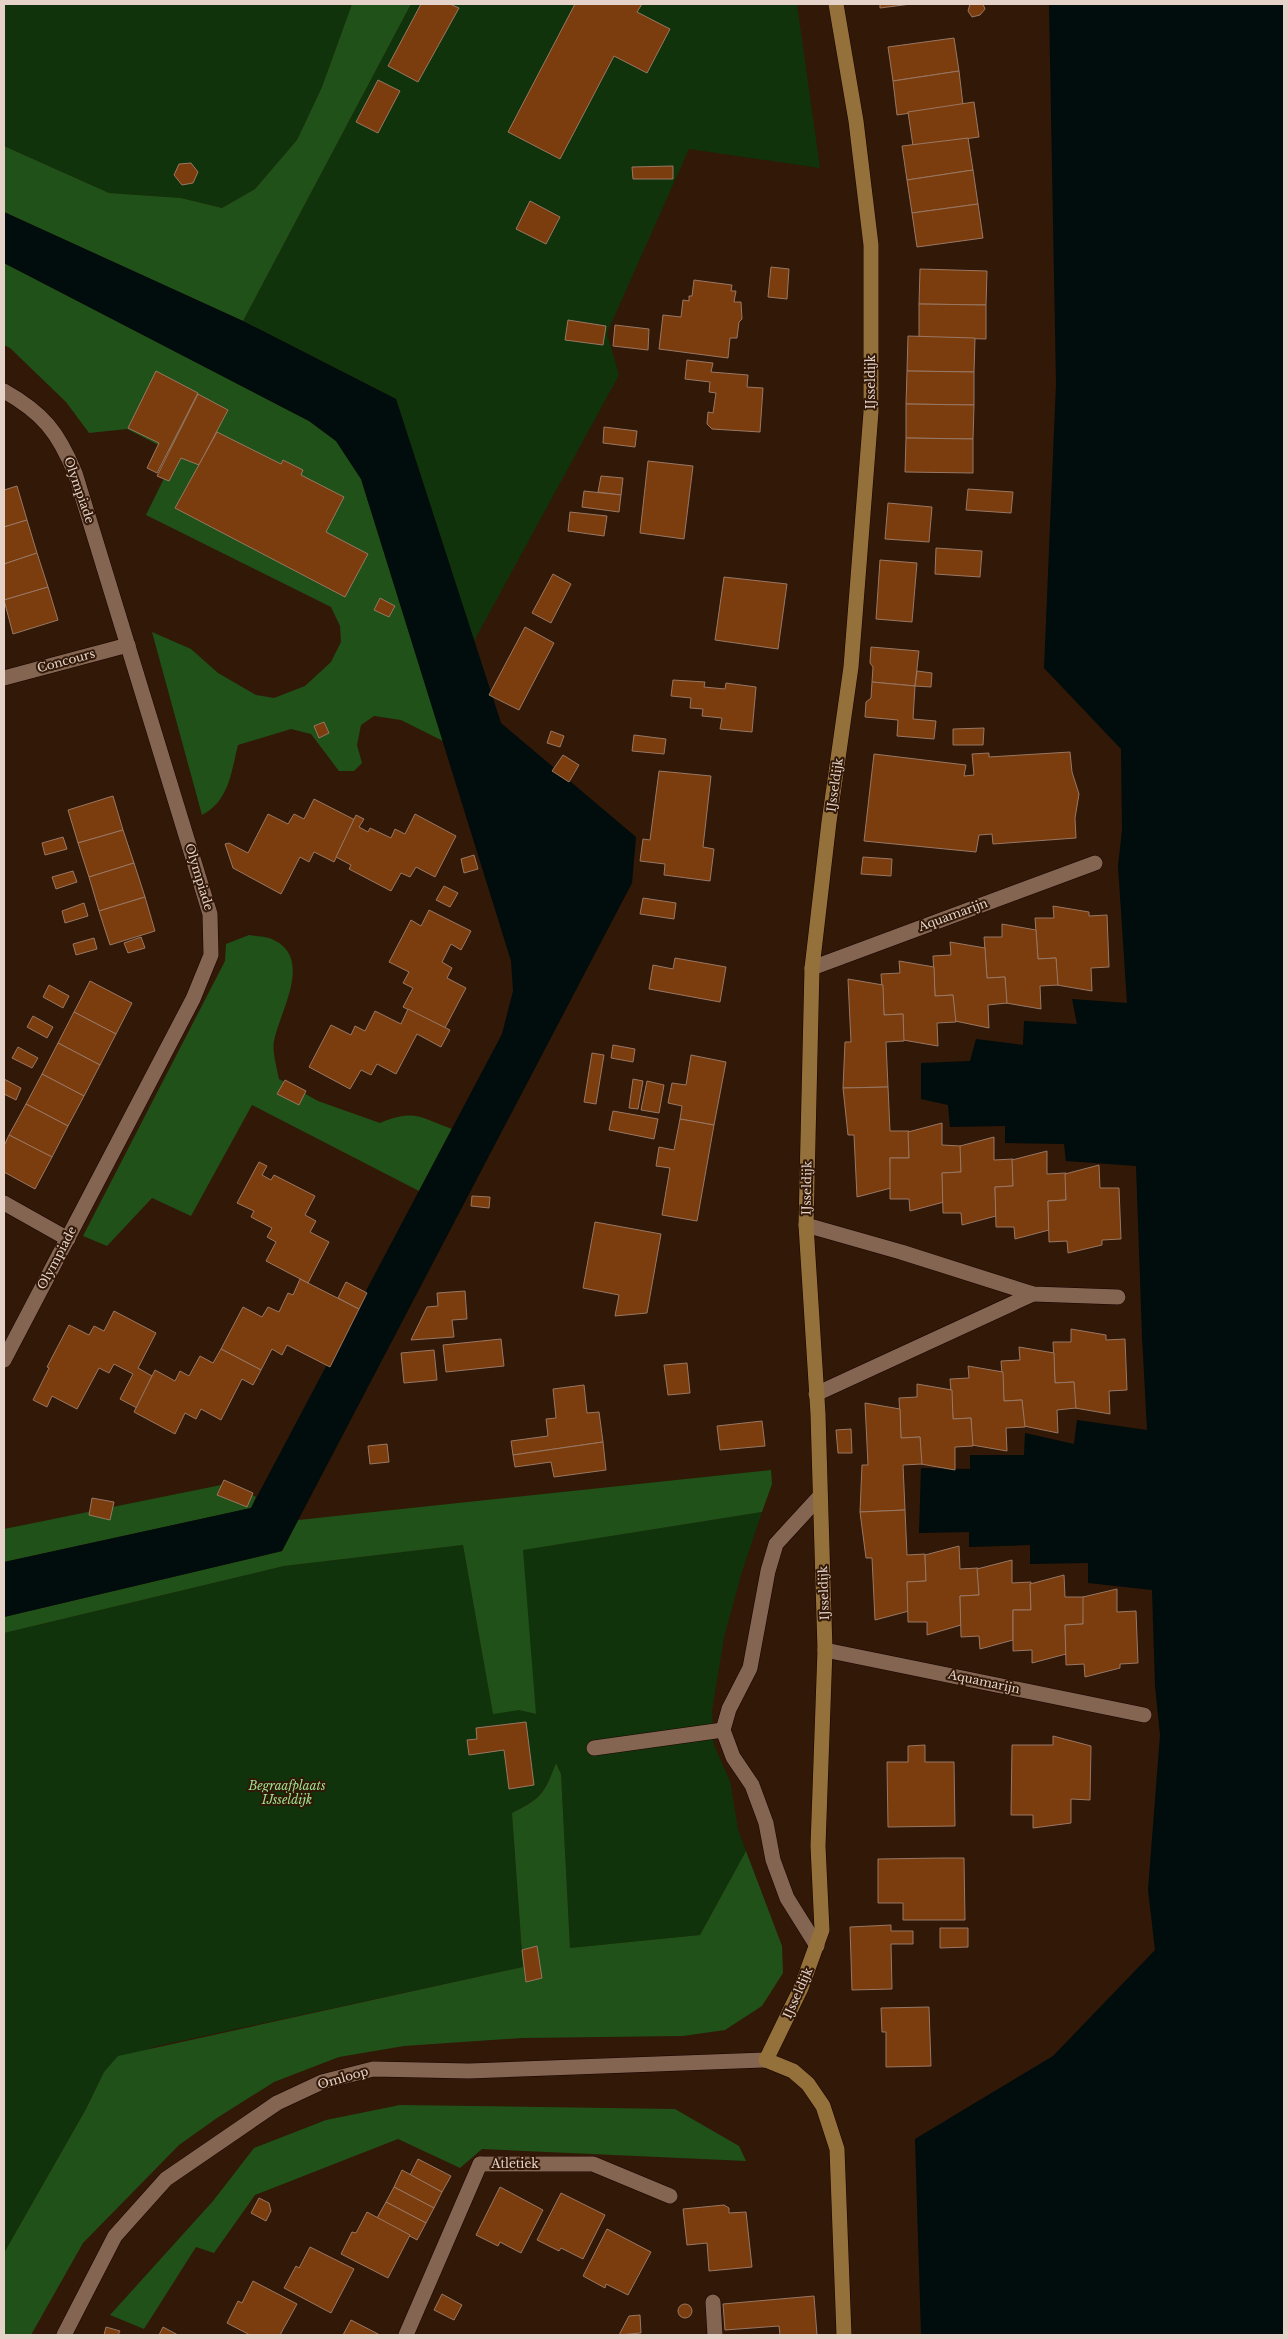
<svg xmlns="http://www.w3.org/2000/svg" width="1288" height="2339" font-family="'Libre Baskerville',serif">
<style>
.green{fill:#10330b}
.forest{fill:#1f5118}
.water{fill:#010c0c}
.building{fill:#7b3d0e;stroke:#987764}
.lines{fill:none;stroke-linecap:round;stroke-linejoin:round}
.lane-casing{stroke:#190300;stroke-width:16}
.street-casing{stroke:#190300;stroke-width:16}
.secondary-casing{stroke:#190300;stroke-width:16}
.lane{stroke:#846552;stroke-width:15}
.street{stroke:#846552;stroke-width:15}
.secondary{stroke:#94713b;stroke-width:15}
.labels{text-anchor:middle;stroke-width:4;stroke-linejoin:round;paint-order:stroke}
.street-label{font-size:12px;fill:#e5d2c8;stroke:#321807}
.park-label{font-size:12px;font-style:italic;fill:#9ce391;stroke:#321807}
</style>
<rect width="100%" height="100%" fill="#321807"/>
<!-- green -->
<g class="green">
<polygon points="4,4 352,4 322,87 297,140 255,189 222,208 181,198 109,193 4,146"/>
<polygon points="411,4 797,4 820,168 689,149 607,333 619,375 474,641 396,399 243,321"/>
<path d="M762,1512L741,1575L724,1638L712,1711L714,1745L730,1781L738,1829L746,1851L700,1935L570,1948L561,1774L556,1763C544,1794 541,1798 512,1813L523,1967L153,2047L104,2072L86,2109L4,2253V1633L284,1566L463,1545L493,1713L519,1710L535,1714L522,1550Z"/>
</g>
<!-- forest -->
<g class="forest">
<polygon points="352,4 411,4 243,321 4,212 4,146 109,193 181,198 222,208 255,189 297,140 322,87"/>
<path d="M4,263L309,421L336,441L361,479L443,741L401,720L374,716L361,725L357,745L362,763L354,771H339L311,734L291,729L238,745C231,773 229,801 202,815L152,632L191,649L218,673L256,695L274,698L305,686L331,662L341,642L340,626L331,607L146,515L176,454L127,429L89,433L66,402L10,348L4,345Z"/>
<path d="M249,935C255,936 263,936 269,938C316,955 280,1010 274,1041C272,1052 277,1068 279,1079L318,1101L380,1123C414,1109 419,1117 452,1129L419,1191L252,1105L191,1216L152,1198L107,1246L83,1236L225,961L226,944Z"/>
<polygon points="771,1470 772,1484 762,1512 523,1550 536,1714 519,1710 493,1714 463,1545 284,1566 4,1633 4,1617 282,1551 298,1520"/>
<polygon points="231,1483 256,1497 251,1508 4,1562 4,1529"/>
<path d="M556,1763L561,1774L570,1948L700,1935L746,1851L782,1946L783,1973L762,2006L725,2030L683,2036L522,2038L404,2046L339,2057L274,2082L217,2118L179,2145L83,2243L31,2335H4V2253L86,2109L104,2072L118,2056L523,1967L512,1813C542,1798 544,1794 556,1763Z"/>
<polygon points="400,2105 675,2109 739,2146 746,2161 482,2149 460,2168 398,2139 255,2195 214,2253 196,2247 144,2329 110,2315 213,2201 254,2148 326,2120"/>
</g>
<!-- water -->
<g class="water">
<polygon points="1049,4 1284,4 1284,2335 921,2335 915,2139 1053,2056 1155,1950 1148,1890 1160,1735 1155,1686 1152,1590 1088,1583 1088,1563 1030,1564 1030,1545 969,1547 969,1532 919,1533 921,1468 970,1469 970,1455 1024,1455 1025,1433 1074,1444 1077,1420 1147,1430 1142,1336 1136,1166 1066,1161 1064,1144 1005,1143 1005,1126 950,1127 948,1105 921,1099 921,1063 970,1061 976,1039 1023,1045 1024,1021 1077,1024 1072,999 1127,1003 1118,866 1122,830 1121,749 1044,668 1056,384"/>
<polygon points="4,212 243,321 396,399 501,723 636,837 632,883 282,1551 4,1617 4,1562 251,1508 502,1034 513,991 511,961 361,479 336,441 309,421 4,263"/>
</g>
<!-- building -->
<g class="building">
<polygon points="421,4 450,4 459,8 418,82 388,66"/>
<polygon points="575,4 642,4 637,12 670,29 647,73 614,56 560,159 508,132"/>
<polygon points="880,4 911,4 880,8"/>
<polygon points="970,4 983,4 985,9 980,15 972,17 968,11"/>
<polygon points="954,38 959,71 893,81 888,47"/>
<polygon points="959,71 963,105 897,115 893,81"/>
<polygon points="378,80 400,91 378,133 356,122"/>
<polygon points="974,102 979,137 913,146 908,112"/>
<polygon points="968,138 973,170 907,180 902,146"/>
<polygon points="191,163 198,172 193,183 182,185 174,175 179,164"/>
<polygon points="673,166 673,179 633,179 632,167"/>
<polygon points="973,170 978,204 912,213 907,180"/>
<polygon points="530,201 560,217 546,244 516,229"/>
<polygon points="978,204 983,238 917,247 912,213"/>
<polygon points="771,267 789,269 787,299 768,297"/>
<polygon points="920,269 987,271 986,305 919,304"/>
<polygon points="694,280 732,285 731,291 736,291 734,302 741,302 742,319 739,322 737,338 730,338 728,358 659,349 663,315 681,317 683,300 689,301 689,296 692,296"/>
<polygon points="919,304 986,305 986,339 919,337"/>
<polygon points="568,320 606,326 603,345 565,340"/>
<polygon points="615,325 649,329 648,350 613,346"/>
<polygon points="908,336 975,338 974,372 907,371"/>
<polygon points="687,360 713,363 711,372 748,375 747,387 763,388 760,432 712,429 707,424 708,412 713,413 716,393 709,392 710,382 685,379"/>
<polygon points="156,371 198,393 157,473 147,468 159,443 128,428"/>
<polygon points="907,371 974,372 974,405 906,404"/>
<polygon points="198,394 228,410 199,465 181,458 169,481 157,476"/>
<polygon points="906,404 974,405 973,439 906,438"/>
<polygon points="604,427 637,431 635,447 603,443"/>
<polygon points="217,432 281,464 283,460 303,470 301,475 344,497 326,532 368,554 345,597 175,508"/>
<polygon points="906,438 973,439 973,473 905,472"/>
<polygon points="648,461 693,466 684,539 640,533"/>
<polygon points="601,476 623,478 621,495 598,492"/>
<polygon points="17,486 27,520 4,527 4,490"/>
<polygon points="968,489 1013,492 1011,513 966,510"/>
<polygon points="584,491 621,495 619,512 582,507"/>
<polygon points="888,503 932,507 929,542 885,539"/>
<polygon points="570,512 607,516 604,536 568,531"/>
<polygon points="27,520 37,553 4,564 4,527"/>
<polygon points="936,548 982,551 980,577 935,574"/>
<polygon points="37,553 48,587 4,600 4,564"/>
<polygon points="880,560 917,563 912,622 876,619"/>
<polygon points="553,574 571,584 551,623 532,613"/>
<polygon points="724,577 787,584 778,649 715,640"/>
<polygon points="48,587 58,620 13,634 4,600"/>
<polygon points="380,598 395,606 389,617 374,610"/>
<polygon points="525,627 554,643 519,710 489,695"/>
<polygon points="871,647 919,651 915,686 872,682 873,667 870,663"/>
<polygon points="917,671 932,673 931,687 915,686"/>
<polygon points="673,680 705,682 704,687 725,689 726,683 756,687 752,732 720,729 722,718 702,716 703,709 690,708 691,698 671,696"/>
<polygon points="872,682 915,686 913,719 936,721 934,739 897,736 898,720 865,717 866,702 871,698"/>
<polygon points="324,722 329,733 319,738 314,726"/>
<polygon points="984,728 983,745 953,745 953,729"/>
<polygon points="551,731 564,736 560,747 547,743"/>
<polygon points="634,735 666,739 664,754 632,751"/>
<polygon points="1070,752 1072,772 1079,794 1075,818 1076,838 993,844 992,834 979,835 976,852 864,841 874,754 966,765 964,776 974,775 972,754 989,753 989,757"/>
<polygon points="563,755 579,765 569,782 552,771"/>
<polygon points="659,771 711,776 703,847 714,849 710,881 664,875 665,864 640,861 643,839 650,840"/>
<polygon points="113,796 123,830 78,843 68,810"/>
<polygon points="314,799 355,820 334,862 314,852 309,862 300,857 281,894 233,868 225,844 229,843 248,853 268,814 288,824 294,814 304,819"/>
<polygon points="415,814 456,836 435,877 416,867 410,877 401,873 391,891 349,869 351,865 336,857 356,815 364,819 359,827 368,832 370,828 391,838 395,829 405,834"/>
<polygon points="123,830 134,863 89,877 78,843"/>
<polygon points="63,837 67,849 45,855 42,843"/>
<polygon points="474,855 478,869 464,873 461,859"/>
<polygon points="863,857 892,859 891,876 861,874"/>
<polygon points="134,863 145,897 99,911 89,877"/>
<polygon points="73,871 77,882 56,889 52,877"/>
<polygon points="444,886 458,893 450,907 436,900"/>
<polygon points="145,897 155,931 110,945 99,911"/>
<polygon points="643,898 676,903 674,919 640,914"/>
<polygon points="84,903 88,916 65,923 62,911"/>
<polygon points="1053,906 1089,912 1089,916 1107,915 1109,967 1091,968 1092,991 1057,985 1056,958 1038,959 1035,918 1054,918"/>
<polygon points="429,910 471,931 461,950 451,944 442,962 452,968 447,978 466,988 445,1028 403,1007 413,988 403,983 409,972 389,962 411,920 421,926"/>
<polygon points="1002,924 1036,930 1038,959 1056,958 1058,985 1040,986 1041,1009 1006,1003 1005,977 987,978 984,937 1002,937"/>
<polygon points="141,937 145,948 128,953 124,943"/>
<polygon points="94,938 97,949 76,955 73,944"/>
<polygon points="950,942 985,948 987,978 1005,977 1007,1003 988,1005 989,1028 955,1021 953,995 935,996 933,956 951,955"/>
<polygon points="675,958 726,967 720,1002 649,989 653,965 673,969"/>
<polygon points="899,961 934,967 935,996 953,995 956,1022 937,1023 938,1046 903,1040 903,1014 884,1015 881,974 900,973"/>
<polygon points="848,979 883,985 884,1015 903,1014 904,1041 886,1042 888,1087 843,1088 845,1042 851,1042"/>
<polygon points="90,981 132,1003 116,1034 74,1012"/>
<polygon points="49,985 69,996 63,1008 43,997"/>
<polygon points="408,1009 450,1030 441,1047 417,1034 396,1074 377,1064 371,1075 361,1070 350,1089 309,1067 331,1025 351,1035 355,1026 365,1031 375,1011 401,1024"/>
<polygon points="74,1012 116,1034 100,1065 58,1043"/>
<polygon points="33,1016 53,1027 47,1038 27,1027"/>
<polygon points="58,1043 100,1065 84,1096 42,1074"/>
<polygon points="613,1045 635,1049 633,1062 611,1058"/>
<polygon points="18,1047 38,1058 32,1068 12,1058"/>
<polygon points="592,1053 604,1055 596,1104 584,1102"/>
<polygon points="691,1055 726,1062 714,1125 680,1119 682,1106 668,1103 672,1083 686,1085"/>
<polygon points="42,1074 84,1096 68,1126 26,1104"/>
<polygon points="4,1079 21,1088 16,1100 4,1094"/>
<polygon points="633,1079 643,1081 638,1109 629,1108"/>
<polygon points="285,1080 306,1091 299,1105 277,1094"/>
<polygon points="647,1081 664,1085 659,1113 641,1110"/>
<polygon points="888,1087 890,1131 909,1131 909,1158 890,1158 891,1188 857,1197 854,1135 848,1135 843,1088"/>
<polygon points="26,1104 68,1126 52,1157 9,1135"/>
<polygon points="613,1111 658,1119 654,1139 609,1130"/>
<polygon points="680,1119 714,1125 697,1221 662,1215 670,1168 656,1166 659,1147 674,1150"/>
<polygon points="942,1123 942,1145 961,1146 961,1172 942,1173 944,1202 910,1211 909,1199 890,1199 890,1158 909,1158 908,1132"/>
<polygon points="9,1135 52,1157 35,1189 4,1172 4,1146"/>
<polygon points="994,1137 994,1160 1013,1159 1013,1186 995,1187 996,1216 962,1225 961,1213 943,1213 942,1173 961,1172 960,1146"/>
<polygon points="1047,1151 1047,1174 1066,1173 1066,1200 1048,1201 1049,1230 1015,1239 1014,1227 996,1227 995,1187 1013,1186 1012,1160"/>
<polygon points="259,1162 267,1166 262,1175 271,1180 274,1175 315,1196 305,1215 316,1221 310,1232 329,1242 308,1283 266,1261 276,1242 267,1237 272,1228 251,1217 254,1211 237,1203"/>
<polygon points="1099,1165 1100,1188 1119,1188 1121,1239 1102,1240 1102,1245 1068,1253 1067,1241 1049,1242 1048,1201 1066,1200 1065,1174"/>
<polygon points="472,1196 490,1197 489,1208 471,1206"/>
<polygon points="595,1222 661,1234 647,1313 615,1316 619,1295 583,1288"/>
<polygon points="300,1279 359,1309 330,1367 287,1345 282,1355 272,1349 261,1370 221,1349 243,1307 262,1317 268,1307 279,1312 288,1293 293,1295"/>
<polygon points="346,1282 367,1293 359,1309 338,1298"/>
<polygon points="465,1291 467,1319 452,1320 454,1337 411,1340 427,1307 438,1306 437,1293"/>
<polygon points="114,1311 156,1333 138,1368 152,1376 137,1408 120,1399 133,1374 114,1364 109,1373 99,1368 77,1409 52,1396 47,1407 33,1400 49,1368 47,1367 69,1325 89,1335 94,1326 104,1331"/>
<polygon points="1071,1329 1106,1335 1106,1340 1125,1339 1127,1390 1109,1391 1110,1414 1075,1408 1074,1382 1055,1383 1053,1342 1071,1342"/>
<polygon points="501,1339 504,1366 446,1372 443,1345"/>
<polygon points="1019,1347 1054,1353 1055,1383 1074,1382 1076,1408 1057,1410 1058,1433 1024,1426 1022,1400 1004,1401 1001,1361 1020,1360"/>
<polygon points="221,1349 261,1370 253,1385 242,1379 221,1420 201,1409 196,1419 185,1413 175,1434 134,1412 155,1370 175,1381 180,1371 189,1376 200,1356 213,1363"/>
<polygon points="434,1350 437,1380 404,1383 401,1353"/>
<polygon points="687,1363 690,1393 668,1395 664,1365"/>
<polygon points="968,1366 1003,1372 1004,1401 1022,1400 1025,1427 1006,1428 1007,1451 972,1445 971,1418 953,1419 950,1379 969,1378"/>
<polygon points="917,1384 952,1390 953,1419 971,1418 973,1446 955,1447 955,1470 921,1464 920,1437 901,1438 899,1398 917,1397"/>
<polygon points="584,1385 587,1413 599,1412 603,1442 513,1455 511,1441 548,1436 546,1419 556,1418 553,1389"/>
<polygon points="865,1403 900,1409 901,1438 920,1437 922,1464 903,1465 905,1510 860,1512 862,1465 868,1465"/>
<polygon points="762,1421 765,1446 720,1450 717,1426"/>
<polygon points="851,1429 852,1453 838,1453 836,1430"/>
<polygon points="603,1442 606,1470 554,1477 551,1462 515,1467 513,1455"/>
<polygon points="387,1444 389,1462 370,1464 368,1446"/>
<polygon points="224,1480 253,1493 247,1507 217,1495"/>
<polygon points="92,1498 114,1502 110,1520 89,1515"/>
<polygon points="905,1510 907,1555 925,1554 926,1581 907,1582 909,1611 875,1620 872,1558 866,1558 860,1512"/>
<polygon points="959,1546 960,1569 978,1568 979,1595 960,1596 961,1625 927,1635 927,1622 908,1622 907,1582 926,1581 925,1555"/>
<polygon points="1012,1560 1012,1583 1031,1582 1031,1610 1013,1610 1013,1640 980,1649 979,1636 961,1637 960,1596 979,1595 977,1569"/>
<polygon points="1064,1575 1065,1597 1084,1597 1083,1624 1065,1625 1066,1654 1032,1663 1032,1650 1013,1651 1013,1610 1031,1610 1030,1584"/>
<polygon points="1117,1589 1117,1612 1136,1611 1138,1663 1120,1664 1120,1668 1085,1677 1084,1664 1066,1665 1065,1625 1083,1624 1083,1597"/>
<polygon points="526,1722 534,1785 509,1789 504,1750 469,1755 467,1740 477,1739 476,1728"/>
<polygon points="1053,1736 1091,1746 1090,1800 1071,1799 1071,1823 1033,1828 1033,1815 1011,1815 1012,1745 1053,1745"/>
<polygon points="925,1745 925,1762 954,1762 955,1826 888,1827 887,1762 908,1762 908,1746"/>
<polygon points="942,1858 964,1858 965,1920 903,1920 903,1903 878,1903 878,1859"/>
<polygon points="891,1925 891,1931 913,1931 913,1944 891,1944 892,1989 852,1990 850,1927"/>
<polygon points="940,1928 968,1928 968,1947 940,1948"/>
<polygon points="537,1946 542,1978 526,1982 522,1950"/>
<polygon points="929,2007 931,2066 886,2067 886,2032 882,2032 881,2008"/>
<polygon points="418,2159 451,2176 442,2192 410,2175"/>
<polygon points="402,2170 442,2192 434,2208 394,2187"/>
<polygon points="394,2187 434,2208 426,2223 386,2202"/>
<polygon points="500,2187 543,2210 521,2253 500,2242 498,2246 476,2235"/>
<polygon points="561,2193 605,2215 583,2259 561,2248 559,2251 537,2240"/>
<polygon points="259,2198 269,2203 271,2211 266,2221 251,2213"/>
<polygon points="386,2202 426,2223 417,2240 377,2218"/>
<polygon points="724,2205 729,2208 729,2213 746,2212 752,2267 709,2271 707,2243 687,2245 683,2209"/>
<polygon points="367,2212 410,2235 388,2278 341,2254 352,2232 356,2233"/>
<polygon points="607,2229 651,2252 628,2295 606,2284 605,2288 583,2276"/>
<polygon points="310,2247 354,2269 331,2313 284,2288 296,2266 299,2268"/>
<polygon points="253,2281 297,2304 280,2335 250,2335 227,2323 238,2301 242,2303"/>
<polygon points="442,2294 462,2305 454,2320 434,2310"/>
<polygon points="814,2296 817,2335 780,2335 779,2326 725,2330 723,2304"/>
<circle cx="685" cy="2311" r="7"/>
<polygon points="640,2315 641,2333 619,2335 629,2316"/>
<polygon points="351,2320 380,2335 343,2335"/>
<polygon points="106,2327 120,2331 118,2335 104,2335"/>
<polygon points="163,2327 178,2335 159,2335"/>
</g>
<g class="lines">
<!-- lane casing -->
<g class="lane-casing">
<g id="lane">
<polyline points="594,1748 723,1730"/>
<polyline points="817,1946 787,1898 773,1860 766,1823 752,1785 733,1757 723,1730 729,1709 750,1668 768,1571 776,1544 820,1496"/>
<polyline points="480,2164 593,2164 670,2196"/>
</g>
</g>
<!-- street casing -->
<g class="street-casing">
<g id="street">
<path d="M4,391C43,413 58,432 75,473L210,914L211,955L193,999L4,1360"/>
<polyline points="4,678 128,645"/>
<polyline points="812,968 1095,863"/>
<polyline points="4,1203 68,1239"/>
<polyline points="806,1225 901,1252 1033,1294 1118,1297"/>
<polyline points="816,1394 1033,1294"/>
<polyline points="825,1650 1144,1715"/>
<polyline points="713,2302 715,2335"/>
<polyline points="64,2335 115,2236 166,2179 277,2103 322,2082 373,2069 469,2071 766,2060"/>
<polyline points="406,2335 480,2164"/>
</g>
</g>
<!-- secondary casing -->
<g class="secondary-casing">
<polyline id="secondary" points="836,4 856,121 871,245 871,412 851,667 829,822 812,968 806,1225 818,1414 825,1650 818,1846 822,1930 801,1988 766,2060 793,2071 808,2084 823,2106 837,2149 844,2335"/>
</g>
<!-- lane -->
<use href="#lane" class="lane"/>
<!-- street -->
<use href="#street" class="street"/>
<!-- secondary -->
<use href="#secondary" class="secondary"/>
</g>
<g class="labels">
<!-- street labels -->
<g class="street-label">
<text transform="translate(871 382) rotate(-90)" y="4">IJsseldijk</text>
<text transform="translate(79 490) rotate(71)" y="4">Olympiade</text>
<text transform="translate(66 661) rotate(-15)" y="4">Concours</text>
<text transform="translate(835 785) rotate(-82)" y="4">IJsseldijk</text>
<text transform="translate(199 877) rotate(73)" y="4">Olympiade</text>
<text transform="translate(953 915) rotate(-20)" y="4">Aquamarijn</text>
<text transform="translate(807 1188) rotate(-89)" y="4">IJsseldijk</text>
<text transform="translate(57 1258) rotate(-62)" y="4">Olympiade</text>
<text transform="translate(824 1593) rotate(-92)" y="4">IJsseldijk</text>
<text transform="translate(984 1682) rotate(12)" y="4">Aquamarijn</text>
<text transform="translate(798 1993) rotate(-66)" y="4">IJsseldijk</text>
<text transform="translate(343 2078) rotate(-16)" y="4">Omloop</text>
<text x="515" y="2168">Atletiek</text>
</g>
<!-- park labels -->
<g class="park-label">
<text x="287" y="1790">Begraafplaats<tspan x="287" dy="14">IJsseldijk</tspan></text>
</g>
</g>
<!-- border -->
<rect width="1288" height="2339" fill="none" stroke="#e5d2c8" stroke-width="10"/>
</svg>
